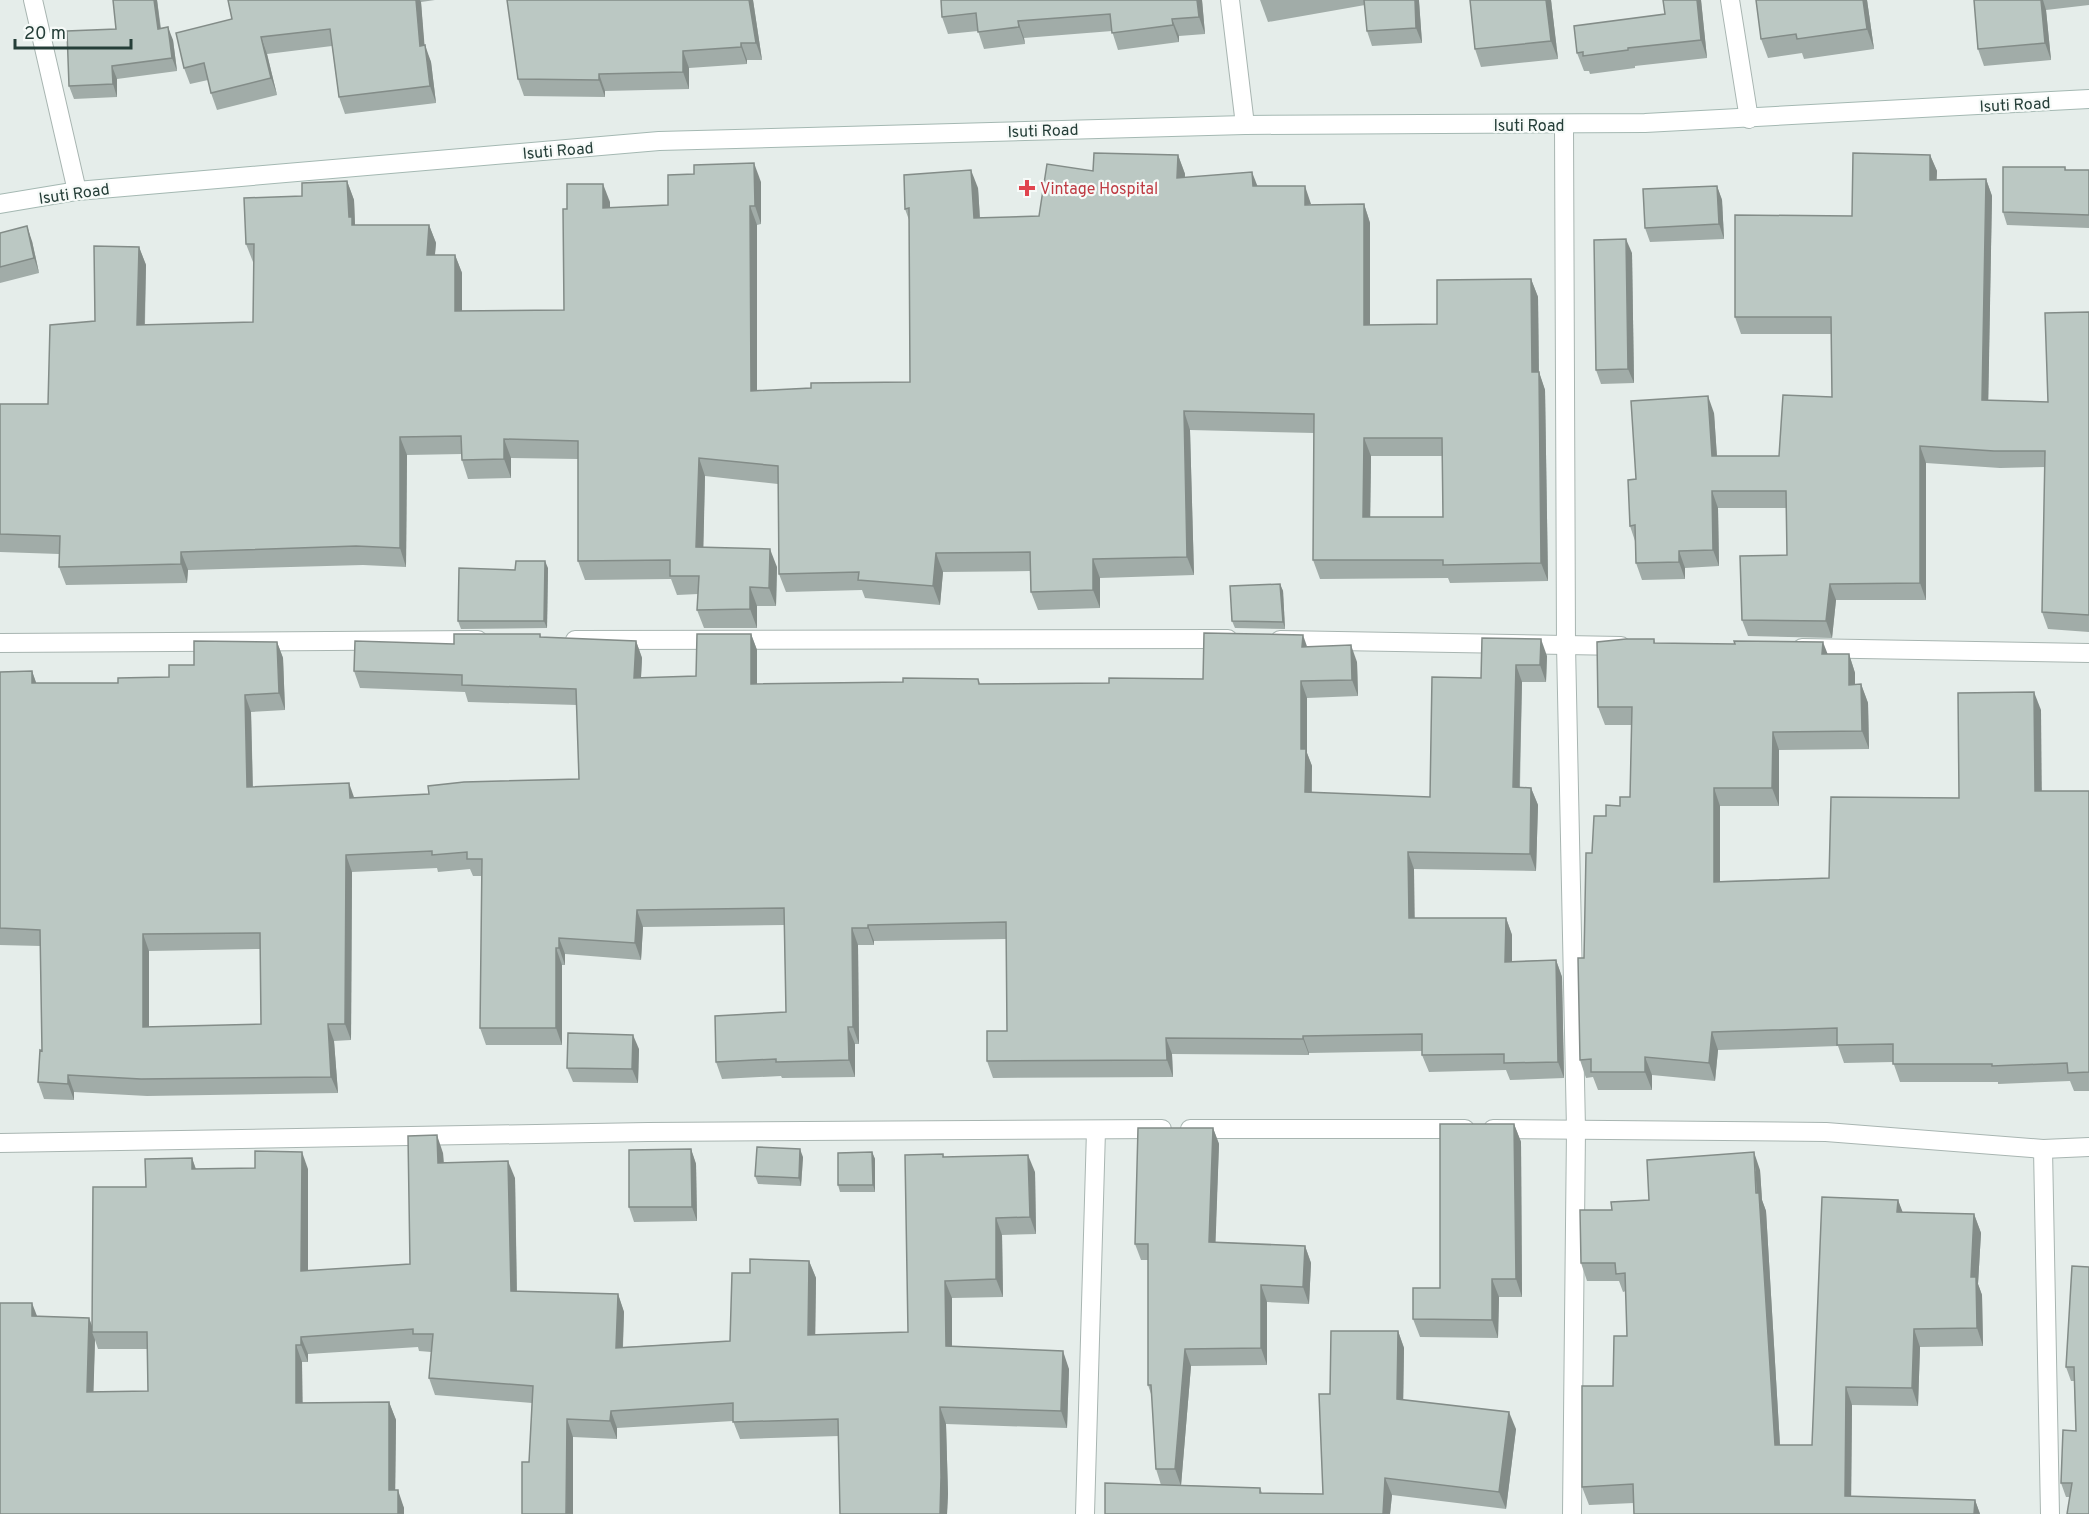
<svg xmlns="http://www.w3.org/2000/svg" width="2089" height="1514" font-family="Overpass,sans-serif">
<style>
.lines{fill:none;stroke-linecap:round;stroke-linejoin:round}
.street-casing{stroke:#a8b5b1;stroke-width:20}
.secondary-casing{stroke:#a4b8b2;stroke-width:20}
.street{stroke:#fff;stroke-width:18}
.secondary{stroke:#fff;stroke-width:18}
.wall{fill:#a1aca8;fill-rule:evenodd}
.shaded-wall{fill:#838c88}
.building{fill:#bbc8c3;stroke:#838c88;stroke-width:1.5;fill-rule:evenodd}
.health-dot{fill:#e0444e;stroke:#f6faf8;stroke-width:2}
.labels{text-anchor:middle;stroke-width:4.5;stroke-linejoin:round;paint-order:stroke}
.street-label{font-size:16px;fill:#253e38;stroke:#f6faf8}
.health-label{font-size:16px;fill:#be3a42;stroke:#f6faf8;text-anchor:start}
</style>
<rect width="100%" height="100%" fill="#e5edea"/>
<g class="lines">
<!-- street casing -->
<g class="street-casing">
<g id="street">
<polyline points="33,0 77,191"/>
<polyline points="1230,0 1245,125"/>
<polyline points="1730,0 1749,119"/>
<polyline points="1564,125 1566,645 1576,1129 1572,1514"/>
<polyline points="575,640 1228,639"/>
<polyline points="1280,640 1621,646"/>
<polyline points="0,643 478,640"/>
<polyline points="1802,648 2089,653"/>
<polyline points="1190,1129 1465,1129"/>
<polyline points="1493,1129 1826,1132 2043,1149 2089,1147"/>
<polyline points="0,1143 648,1132 1162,1129"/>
<polyline points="2043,1149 2050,1514"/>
<polyline points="1085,1514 1096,1130"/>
</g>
</g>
<!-- secondary casing -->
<g class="secondary-casing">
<polyline id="secondary" points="0,204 77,191 659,141 1245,125 1645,123 2089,99"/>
</g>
<!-- street -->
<use href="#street" class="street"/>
<!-- secondary -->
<use href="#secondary" class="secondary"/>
</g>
<!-- wall -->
<g class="wall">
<polygon points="113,0 157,0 161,28 173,40 177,71 117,79 117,97 74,99 69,86 116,29"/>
<polygon points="228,0 435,0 421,2 424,45 431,62 436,103 345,114 339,97 332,46 267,54 277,95 217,110 211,93 208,80 190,84 184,68 232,19"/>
<polygon points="753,0 762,60 747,60 747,64 689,68 689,89 605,91 605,97 524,96 518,79"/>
<polygon points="941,0 1202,0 1205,34 1179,36 1179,42 1118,50 1112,31 1024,38 1025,44 984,49 978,31 948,34 942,17"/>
<polygon points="1260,0 1364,0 1365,5 1268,22"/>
<polygon points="1551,0 1558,59 1481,67 1475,49"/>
<polygon points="1701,0 1707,58 1635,66 1635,68 1590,74 1589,71 1584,71 1577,53 1665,14"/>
<polygon points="1756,0 1867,0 1874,49 1804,59 1802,53 1768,58 1761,39"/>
<polygon points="1974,0 2089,0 2089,5 2046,10 2051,60 1984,66 1978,49"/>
<polygon points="1419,1 1422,43 1372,46 1367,31"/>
<path d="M1178,155L1185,174V178L1257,186L1311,205L1364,204L1370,223V325L1437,324L1531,279L1538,297L1539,372L1545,390L1548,581L1450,583L1448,578L1320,579L1313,560L1314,433L1190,430L1194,575L1100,578V608L1038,610L1031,592L1030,571L943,572L940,605L865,598L862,590L786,592L779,574L778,484L705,476L703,547L777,567L776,606H757V628H704L697,610L698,594L677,595L671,579L585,580L578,561V459L511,458V478L468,479L462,460V454L407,455L406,567L363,565L188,570L187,583L66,585L59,567V554L0,552V404H48L95,321L139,247L146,265L145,325L253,322L254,262H253L246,244L302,196L347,181L354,200L355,225H429L436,243L435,255H455L462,273V311L564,310L567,209L610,202V208L668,205L761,182V224L757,225V391L910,382L909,220L905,209L978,188L980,218L1039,216L1093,171ZM1371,456H1442L1443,517H1370Z"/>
<polygon points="1930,155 1937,171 1936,180 1986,179 1992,196 1988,400 2048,402 2089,312 2089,632 2048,629 2042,612 2045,467 2000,468 1926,463 1926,600 1836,600 1832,638 1748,636 1742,620 1787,555 1787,508 1718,508 1719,566 1685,568 1685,579 1642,580 1636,563 1635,541 1630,526 1636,479 1714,413 1717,456 1779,456 1832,397 1831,334 1741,334 1735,317 1852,216"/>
<polygon points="2065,167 2066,170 2089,170 2089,228 2007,225 2003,212"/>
<polygon points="1717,186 1722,200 1724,239 1650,242 1645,228"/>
<polygon points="0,233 32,241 39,273 0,283"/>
<polygon points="1632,253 1634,383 1601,384 1596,370"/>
<polygon points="548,568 547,628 461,629 458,621 515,570"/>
<polygon points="1280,584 1283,591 1285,629 1235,628 1232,621"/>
<path d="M540,634L541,637L636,641L642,658L641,678L696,676L751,634L757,650V684L903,682L978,679L980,684L1109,683L1203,679L1307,647L1357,662L1358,696L1307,698V753L1312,766V793L1430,797L1481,678L1482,638L1547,656L1546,682H1522L1520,788H1531L1538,805L1536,871L1414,869V918H1506L1512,935V961L1556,960L1562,977L1564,1078L1510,1080L1506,1070L1429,1072L1422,1055V1051L1309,1053V1055L1172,1054L1173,1077L993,1078L987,1061L1007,1031L1006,939L874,941V945H858L859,1044H855V1077L782,1078L781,1076L722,1079L716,1062L786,1012L784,925L643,927L641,960L565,954V965H562V1045H486L480,1028L482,876H473L470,869L438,872L437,868L352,872L351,1040L334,1041L338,1093L147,1096L74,1092V1100L44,1099L38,1082L42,1051L41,946L0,945V672L32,671L36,683H118L169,677L194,665L277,642L283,658L285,710L251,712L253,787L354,798L429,794L579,779L577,705L468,702L465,692L360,688L354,671L454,644ZM260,949L261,1024L149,1027V951Z"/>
<polygon points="1654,639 1655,643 1828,654 1849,654 1855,673 1855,685 1861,684 1868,703 1869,749 1779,750 1779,806 1720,806 1720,881 1829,878 1959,798 2041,710 2041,791 2089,791 2089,1091 2074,1091 2070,1081 1998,1084 1998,1082 1900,1082 1893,1062 1844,1063 1838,1046 1718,1050 1715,1081 1652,1075 1652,1090 1598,1090 1593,1077 1586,1078 1580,1060 1584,958 1592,853 1606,816 1630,797 1632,725 1605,725 1598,707"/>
<polygon points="639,1049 638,1083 573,1082 567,1068"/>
<polygon points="1514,1124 1521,1142 1522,1297 1499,1297 1498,1338 1420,1337 1413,1319 1440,1288"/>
<polygon points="1213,1128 1219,1144 1215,1242 1305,1246 1311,1263 1309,1304 1267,1302 1267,1365 1191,1366 1181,1485 1260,1488 1262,1493 1323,1494 1330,1394 1398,1331 1404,1348 1403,1400 1516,1429 1506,1509 1392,1495 1390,1514 1105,1514 1161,1485 1156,1469 1152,1397 1148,1385 1148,1260 1141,1260 1135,1244"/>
<polygon points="691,1149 696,1164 697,1221 634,1222 629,1207"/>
<polygon points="872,1152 875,1159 875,1192 840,1192 838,1185"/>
<path d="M443,1153L444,1162L515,1178L517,1291L618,1294L624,1312L623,1347L730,1341L750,1273L809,1261L816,1278L815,1335L908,1332L943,1154L944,1157L1035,1172L1036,1234L1002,1235L1003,1297L952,1298V1347L1069,1369L1067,1428L946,1424L948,1494L947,1514H840L839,1436L740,1439L733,1421L617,1428V1439L573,1437L529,1462L532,1403L435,1395L429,1378L431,1352L419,1351L418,1347L308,1354V1362H302V1403L389,1402L396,1420L395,1490L404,1508V1514H0L37,1316L89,1318L92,1326L146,1187L192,1158L196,1169H308V1271L410,1264ZM95,1340L98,1349H147L148,1391L93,1392Z"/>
<polygon points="803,1157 801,1186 758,1184 755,1176"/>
<polygon points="1760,1170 1762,1200 1766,1211 1780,1445 1812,1445 1898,1200 1902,1212 1974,1214 1981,1233 1978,1284 1982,1295 1983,1346 1920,1347 1918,1406 1852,1405 1851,1496 1975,1500 1980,1514 1634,1514 1634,1503 1589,1505 1582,1487 1613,1386 1627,1336 1626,1291 1623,1292 1619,1281 1587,1281 1581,1263 1612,1210"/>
<polygon points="2072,1266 2089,1514 2070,1497 2066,1497 2061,1483 2076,1431 2074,1381 2071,1381 2066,1367"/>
</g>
<!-- shaded-wall -->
<g class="shaded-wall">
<polygon points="154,0 157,0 162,42 158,29"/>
<polygon points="416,0 420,0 421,2 426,63 420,46"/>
<polygon points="749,0 753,0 762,60 756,43"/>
<polygon points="1197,0 1202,0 1205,34 1199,17"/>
<polygon points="1415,0 1419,0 1419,1 1422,43 1416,28"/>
<polygon points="1546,0 1551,0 1558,59 1551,41"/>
<polygon points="1697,0 1701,0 1707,58 1701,40"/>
<polygon points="1863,0 1867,0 1874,49 1867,29"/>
<polygon points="2041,0 2043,0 2046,10 2051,60 2045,43"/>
<polygon points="1172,19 1179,36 1179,42 1173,25"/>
<polygon points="1018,21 1024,38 1025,44 1019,27"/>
<polygon points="168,27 173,40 177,71 172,58"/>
<polygon points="261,37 267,54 277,95 271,78"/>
<polygon points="741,43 747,60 747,64 741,47"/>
<polygon points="425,45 431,62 436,103 430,86"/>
<polygon points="683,51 689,68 689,89 683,72"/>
<polygon points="112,66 117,79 117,97 113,84"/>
<polygon points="599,74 605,91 605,97 599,80"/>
<polygon points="1178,155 1185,174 1184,197 1177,178"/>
<polygon points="1930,155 1937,171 1936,197 1930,180"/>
<polygon points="754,163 761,182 761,224 755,206"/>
<polygon points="971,170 978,188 981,237 974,218"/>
<polygon points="1252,172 1259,190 1253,186"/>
<polygon points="1986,179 1992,196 1988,417 1982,400"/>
<polygon points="347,181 354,200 355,225 359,236 359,244 349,217"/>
<polygon points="603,184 610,202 610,226 603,208"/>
<polygon points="1305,186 1311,204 1305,205"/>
<polygon points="1717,186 1722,200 1724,239 1719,224"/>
<polygon points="1364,204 1370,223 1370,344 1364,325"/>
<polygon points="750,206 757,225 757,409 751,391"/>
<polygon points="429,225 436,243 433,273 427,255"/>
<polygon points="27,226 32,241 39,273 34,258"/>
<polygon points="1626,239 1632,253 1634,383 1628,369"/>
<polygon points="139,247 146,265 144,343 137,325"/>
<polygon points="455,255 462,273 462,330 455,311"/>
<polygon points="1531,279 1538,297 1539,390 1532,372"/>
<polygon points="1539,372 1545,390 1548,581 1541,563"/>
<polygon points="1708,396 1714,413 1718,473 1712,456"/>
<polygon points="1184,411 1190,430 1194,575 1187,557"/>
<polygon points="400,437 407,455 406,567 400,548"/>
<polygon points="1364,438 1371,456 1370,536 1363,517"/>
<polygon points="504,439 511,458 511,478 504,459"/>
<polygon points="1920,446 1926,463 1926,600 1920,583"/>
<polygon points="699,458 705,476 703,566 696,547"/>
<polygon points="1712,491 1718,508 1719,566 1713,550"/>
<polygon points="770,549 777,567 776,606 769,588"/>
<polygon points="1679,551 1685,568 1685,579 1679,562"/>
<polygon points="181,552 188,570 187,583 181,564"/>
<polygon points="936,553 943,572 940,605 933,586"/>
<polygon points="1093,559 1100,578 1100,608 1093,590"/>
<polygon points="545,561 548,568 547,628 544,621"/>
<polygon points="1280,584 1283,591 1285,629 1283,622"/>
<polygon points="1830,584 1836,600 1832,638 1826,621"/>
<polygon points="750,587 757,606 757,628 750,609"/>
<polygon points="751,634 757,650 757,701 751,684"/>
<polygon points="1303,635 1309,652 1302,647"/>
<polygon points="1541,639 1547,656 1546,682 1540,665"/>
<polygon points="636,641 642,658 640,695 634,678"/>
<polygon points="277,642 283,658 285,710 279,693"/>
<polygon points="1823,642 1830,660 1822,654"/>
<polygon points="1351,645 1357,662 1358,696 1352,680"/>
<polygon points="1849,654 1855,673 1855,703 1849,685"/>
<polygon points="1516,665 1522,682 1519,804 1513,787"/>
<polygon points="32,671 38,688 32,683"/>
<polygon points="1301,681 1307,698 1307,753 1312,766 1311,809 1305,792 1301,749"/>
<polygon points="1861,684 1868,703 1869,749 1862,731"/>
<polygon points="2034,692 2041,710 2042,809 2035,791"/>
<polygon points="245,695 251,712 253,803 247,787"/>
<polygon points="1773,732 1779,750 1779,806 1772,788"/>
<polygon points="349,783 355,800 350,798"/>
<polygon points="1531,788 1538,805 1536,871 1530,854"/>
<polygon points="1714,788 1720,806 1720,900 1714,882"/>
<polygon points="1408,852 1414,869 1415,934 1409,918"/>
<polygon points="346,855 352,872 351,1040 345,1024"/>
<polygon points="637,910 643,927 641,960 635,943"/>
<polygon points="1506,918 1512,935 1512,978 1505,962"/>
<polygon points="868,925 874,941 874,945 868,928"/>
<polygon points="852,928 858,945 859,1044 853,1027"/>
<polygon points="143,934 149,951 149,1044 143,1027"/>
<polygon points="559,938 565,954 565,965 559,948"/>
<polygon points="556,948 562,965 562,1045 556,1028"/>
<polygon points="1556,960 1562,977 1564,1078 1558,1062"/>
<polygon points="328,1024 334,1041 338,1093 331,1077"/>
<polygon points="848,1027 855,1044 855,1077 849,1060"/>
<polygon points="1712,1032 1718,1050 1715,1081 1709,1063"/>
<polygon points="633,1035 639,1049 638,1083 632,1069"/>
<polygon points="1303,1036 1309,1053 1309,1055 1303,1039"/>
<polygon points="1166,1038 1172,1054 1173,1077 1167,1060"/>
<polygon points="1645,1057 1652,1075 1652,1090 1645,1072"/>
<polygon points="68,1075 74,1092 74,1100 68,1084"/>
<polygon points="1514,1124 1521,1142 1522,1297 1516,1279"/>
<polygon points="1213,1128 1219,1144 1215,1258 1209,1242"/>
<polygon points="437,1135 443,1153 444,1180 438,1163"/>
<polygon points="691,1149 696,1164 697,1221 692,1207"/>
<polygon points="800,1149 803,1157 801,1186 799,1178"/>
<polygon points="302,1152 308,1169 308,1289 301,1271"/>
<polygon points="872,1152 875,1159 875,1192 873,1185"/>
<polygon points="1754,1152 1760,1170 1762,1200 1766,1211 1781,1463 1775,1445"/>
<polygon points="1028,1155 1035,1172 1036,1234 1030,1217"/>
<polygon points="192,1158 198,1176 192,1169"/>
<polygon points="508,1161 515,1178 517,1309 511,1291"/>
<polygon points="1898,1200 1905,1218 1897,1212"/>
<polygon points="1974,1214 1981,1233 1978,1284 1982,1295 1983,1346 1977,1328 1971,1277"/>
<polygon points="996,1218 1002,1235 1003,1297 996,1279"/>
<polygon points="1305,1246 1311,1263 1309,1304 1303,1287"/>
<polygon points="809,1261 816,1278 815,1352 808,1335"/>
<polygon points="1492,1279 1499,1297 1498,1338 1492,1320"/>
<polygon points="945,1281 952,1298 952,1364 946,1346"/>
<polygon points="1261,1285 1267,1302 1267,1365 1261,1348"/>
<polygon points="618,1294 624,1312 622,1365 616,1348"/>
<polygon points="32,1303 39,1321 32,1316"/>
<polygon points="89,1318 94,1332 92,1332 95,1340 93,1410 87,1392"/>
<polygon points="1914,1329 1920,1347 1918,1406 1912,1388"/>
<polygon points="1398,1331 1404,1348 1403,1416 1397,1399"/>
<polygon points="301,1337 308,1354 308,1362 301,1345"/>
<polygon points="296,1345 302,1362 303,1420 296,1403"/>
<polygon points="1185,1349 1191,1366 1181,1486 1175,1469"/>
<polygon points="1063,1351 1069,1369 1067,1428 1061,1411"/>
<polygon points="1846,1387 1852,1405 1851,1514 1845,1496"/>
<polygon points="389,1402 396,1420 395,1508 389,1490"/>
<polygon points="940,1407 946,1424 948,1494 947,1514 940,1514"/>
<polygon points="611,1411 617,1428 617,1439 610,1421"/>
<polygon points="1509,1412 1516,1429 1506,1509 1499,1492"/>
<polygon points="567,1419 573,1437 573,1514 566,1514"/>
<polygon points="1385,1478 1392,1495 1390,1514 1383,1514"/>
<polygon points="398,1490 404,1508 404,1514 398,1514"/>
<polygon points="1975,1500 1980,1514 1974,1514"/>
</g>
<!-- building -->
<g class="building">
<polygon points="113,0 154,0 158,29 168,27 172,58 112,66 113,84 69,86 67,31 116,29"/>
<polygon points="228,0 416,0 420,46 425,45 430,86 339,97 330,29 261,37 271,78 211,93 204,63 184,68 176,33 232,19"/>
<polygon points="507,0 749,0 756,43 741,43 741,47 683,51 683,72 599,74 599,80 518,79"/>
<polygon points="941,0 1197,0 1199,17 1172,19 1173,25 1112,33 1110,14 1018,21 1019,27 978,32 976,13 942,17"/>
<polygon points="1364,0 1415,0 1416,28 1367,31"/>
<polygon points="1470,0 1546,0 1551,41 1475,49"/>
<polygon points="1663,0 1697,0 1701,40 1628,48 1628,50 1583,56 1583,52 1577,53 1574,26 1665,14"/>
<polygon points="1756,0 1863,0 1867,29 1797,39 1796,34 1761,39"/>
<polygon points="1974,0 2041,0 2045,43 1978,49"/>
<path d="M1094,153L1178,155L1177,178L1252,172L1253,186H1305V205L1364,204V325L1437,324V280L1531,279L1532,372H1539L1541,563L1443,565V560H1313L1314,414L1184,411L1187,557L1093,559V590L1031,592L1030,552L936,553L933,586L858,580L859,572L779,574L778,466L699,458L696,547L770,549L769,588L750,587V609L697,610L699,576H670V560L578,561V441L504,439V459L462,460L461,436L400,437V548L356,546L181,552V564L59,567L60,536L0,534V404H48L50,325L95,321L94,246L139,247L137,325L253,322L254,244H246L244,198L302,196V183L347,181L349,217H352V225H429L427,255H455V311L564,310L563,209H567V184H603V208L668,205V175L694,174V165L754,163L755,206H750L751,391L811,388V383L910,382L909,208L905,209L904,175L971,170L974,218L1039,216L1047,164L1093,171ZM1364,438H1442L1443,517H1363Z"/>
<polygon points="1853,153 1930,155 1930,180 1986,179 1982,400 2048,402 2045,313 2089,312 2089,615 2042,612 2045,451 1994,451 1920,446 1920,583 1830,584 1826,621 1742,620 1740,556 1787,555 1786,491 1712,491 1713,550 1679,551 1679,562 1636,563 1635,525 1630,526 1628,480 1636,479 1631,401 1708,396 1712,456 1779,456 1783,395 1832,397 1831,317 1735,317 1735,215 1852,216"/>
<polygon points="2003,167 2065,167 2065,170 2089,170 2089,215 2003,212"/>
<polygon points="1717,186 1719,224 1645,228 1643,189"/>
<polygon points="27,226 34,258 0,267 0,233"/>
<polygon points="1626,239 1628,369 1596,370 1594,240"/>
<polygon points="516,561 545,561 544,621 458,621 459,568 515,570"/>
<polygon points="1280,584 1283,622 1232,621 1230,586"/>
<path d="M1204,633L1303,635L1302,647L1351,645L1352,680L1301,681V749H1306L1305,792L1430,797L1432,677L1481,678L1482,638L1541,639L1540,665H1516L1513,787L1531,788L1530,854L1408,852L1409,918H1506L1505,962L1556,960L1558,1062L1504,1063V1054L1422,1055V1034L1303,1036V1039L1166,1038L1167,1060L987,1061V1031H1007L1006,922L868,925V928H852L853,1027H848L849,1060L776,1062V1059L716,1062L715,1016L786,1012L784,908L637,910L635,943L559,938V948H556V1028H480L482,859H467V852L432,855V851L346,855L345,1024H328L331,1077L141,1079L68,1075V1084L38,1082L40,1050L42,1051L40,930L0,928V672L32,671V683H118V678L169,677V665H194V641L277,642L279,693L245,695L247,787L349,783L350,798L429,794L428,786L464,782L579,779L576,689L462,685V675L354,671L355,641L454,644V634H540V637L636,641L634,678L696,676L697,634H751V684L903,682V678L978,679L979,684L1109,683V678L1203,679ZM260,933L261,1024L143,1027V934Z"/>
<polygon points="1626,639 1654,639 1654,643 1735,644 1734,641 1823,642 1822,654 1849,654 1849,685 1861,684 1862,731 1773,732 1772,788 1714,788 1714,882 1829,878 1831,797 1959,798 1958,693 2034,692 2035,791 2089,791 2089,1072 2068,1073 2067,1063 1992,1066 1992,1064 1893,1064 1893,1044 1837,1045 1837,1028 1712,1032 1709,1063 1645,1057 1645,1072 1591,1072 1591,1059 1580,1060 1578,958 1584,958 1586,853 1592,853 1594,816 1606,816 1606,805 1620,806 1620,797 1630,797 1632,707 1598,707 1597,642"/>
<polygon points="568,1033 633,1035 632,1069 567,1068"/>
<polygon points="1440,1124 1514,1124 1516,1279 1492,1279 1492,1320 1413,1319 1413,1288 1440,1288"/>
<polygon points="1138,1128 1213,1128 1209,1242 1305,1246 1303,1287 1261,1285 1261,1348 1185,1349 1175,1469 1156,1469 1151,1385 1148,1385 1148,1244 1135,1244"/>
<polygon points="437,1135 438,1163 508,1161 511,1291 618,1294 616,1348 730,1341 732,1273 750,1273 750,1259 809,1261 808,1335 908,1332 905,1155 943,1154 943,1157 1028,1155 1030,1217 996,1218 996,1279 945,1281 946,1346 1063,1351 1061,1411 940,1407 941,1477 940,1514 840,1514 838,1419 733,1422 733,1403 611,1411 610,1421 567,1419 566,1514 522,1514 522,1462 529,1462 533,1386 429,1378 433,1334 413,1334 413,1329 301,1337 301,1345 296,1345 296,1403 389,1402 389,1490 398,1490 398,1514 0,1514 0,1303 32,1303 32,1316 89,1318 87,1392 148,1391 147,1332 92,1332 93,1187 146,1187 145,1159 192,1158 192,1169 255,1168 255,1151 302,1152 301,1271 410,1264 408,1136"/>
<polygon points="757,1147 800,1149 799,1178 755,1176"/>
<polygon points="691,1149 692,1207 629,1207 629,1150"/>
<polygon points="872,1152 873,1185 838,1185 838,1153"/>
<polygon points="1754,1152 1756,1193 1759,1193 1775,1445 1812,1445 1822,1197 1898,1200 1897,1212 1974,1214 1971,1277 1976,1277 1977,1328 1914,1329 1912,1388 1846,1387 1845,1496 1975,1500 1974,1514 1634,1514 1633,1484 1582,1487 1582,1386 1613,1386 1614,1336 1627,1336 1625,1273 1616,1274 1615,1263 1581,1263 1580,1210 1612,1210 1611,1202 1649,1200 1647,1160"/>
<polygon points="2072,1266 2089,1267 2089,1514 2067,1514 2072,1483 2061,1483 2063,1430 2076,1431 2074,1367 2066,1367"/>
<polygon points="1331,1331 1398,1331 1397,1399 1509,1412 1499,1492 1385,1478 1383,1514 1105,1514 1105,1483 1260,1488 1260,1493 1323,1494 1319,1394 1330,1394"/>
</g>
<!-- markers -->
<path class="health-dot" d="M1024 179h6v6h6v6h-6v6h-6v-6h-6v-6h6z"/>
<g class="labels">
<!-- street labels -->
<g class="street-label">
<text transform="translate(2015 104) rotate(-3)" y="6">Isuti Road</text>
<text x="1529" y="131">Isuti Road</text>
<text transform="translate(1043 130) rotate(-2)" y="6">Isuti Road</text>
<text transform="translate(558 150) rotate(-5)" y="6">Isuti Road</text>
<text transform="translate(74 193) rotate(-8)" y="6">Isuti Road</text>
</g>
<!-- health labels -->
<g class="health-label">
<text x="1040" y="194">Vintage Hospital</text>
</g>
</g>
<!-- scale -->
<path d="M15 39v9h116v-9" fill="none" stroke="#253e38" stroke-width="3"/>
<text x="24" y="39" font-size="18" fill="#253e38" stroke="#f6faf8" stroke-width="4.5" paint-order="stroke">20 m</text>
</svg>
